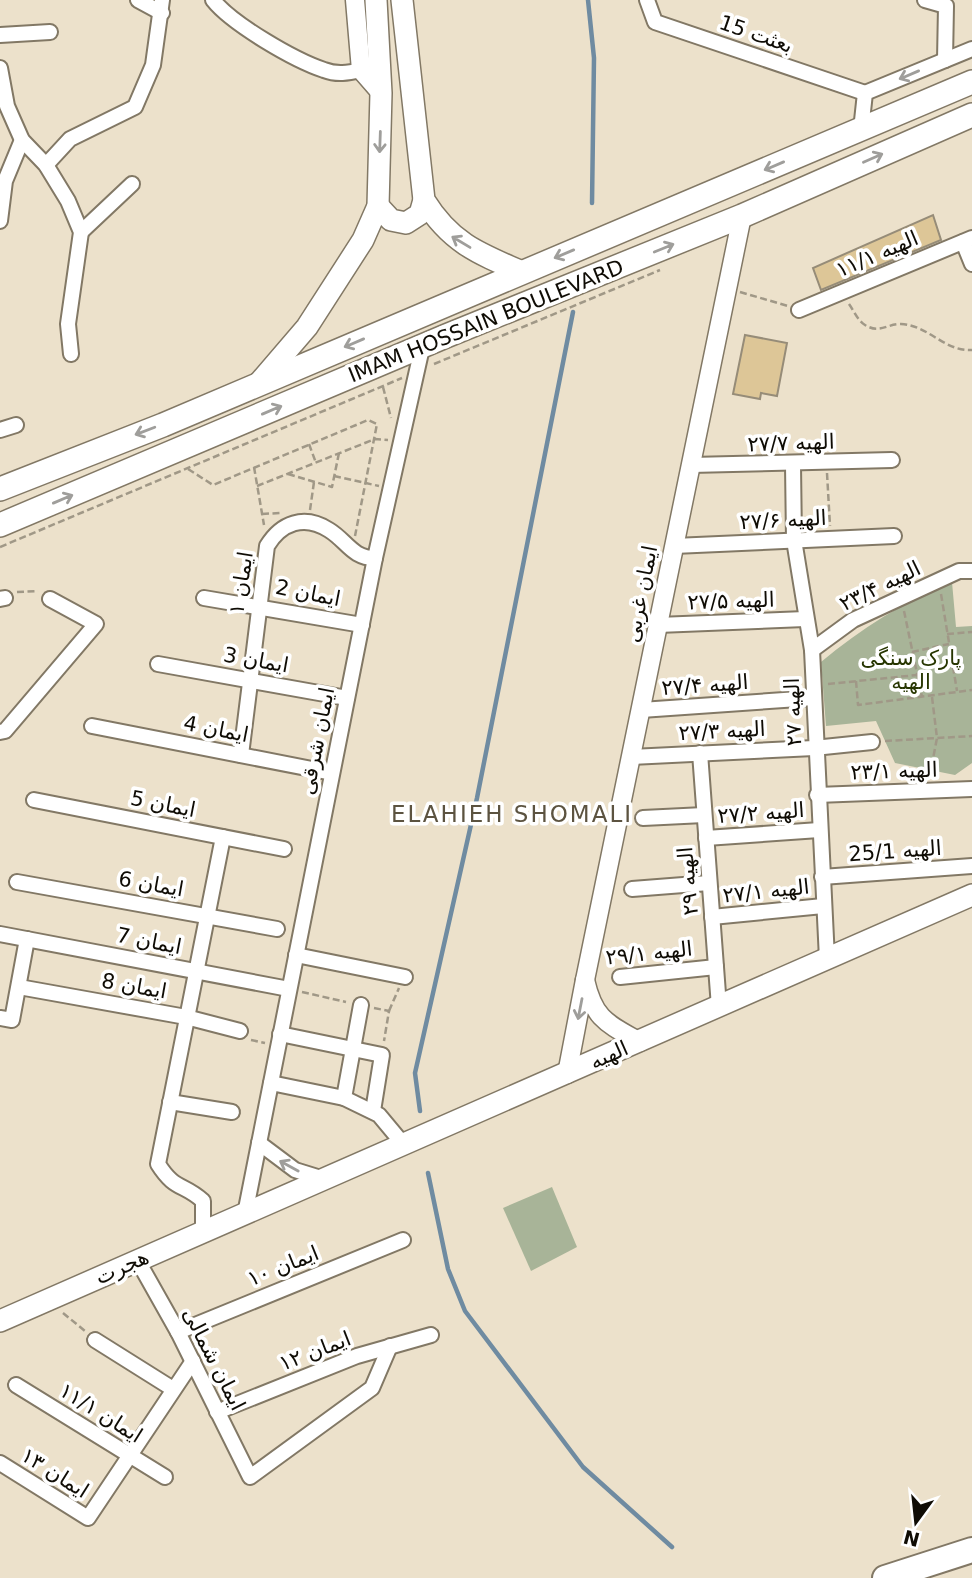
<svg xmlns="http://www.w3.org/2000/svg" width="972" height="1578" font-family="'DejaVu Sans',Cairo,sans-serif">
<style>
.green{fill:#a8b498}
.lines{fill:none;stroke-linecap:round;stroke-linejoin:round}
.stream{stroke:#6f8ba1;stroke-width:4.5}
.building{fill:#ddc697;stroke:#968c78;stroke-width:2}
.minor-casing{stroke:#827865;stroke-width:18}
.tertiary-casing{stroke:#827865;stroke-width:21}
.secondary-casing{stroke:#827865;stroke-width:24}
.primary-casing{stroke:#827865;stroke-width:26}
.trunk-casing{stroke:#827865;stroke-width:28}
.path{stroke:#a09887;stroke-width:2.5;stroke-dasharray:7 3.5;stroke-linecap:butt}
.minor{stroke:#fff;stroke-width:14}
.tertiary{stroke:#fff;stroke-width:18}
.secondary{stroke:#fff;stroke-width:21}
.primary{stroke:#fff;stroke-width:23}
.trunk{stroke:#fff;stroke-width:24}
.oneway{stroke:#9f9e9b}
.labels{text-anchor:middle;stroke-width:7;stroke-linejoin:round;paint-order:stroke}
.street-label{font-size:21px;fill:#0f0c05;stroke:#fff}
.park-label{font-size:21px;fill:#273601;stroke:#fff}
.neighbourhood-label{font-size:23px;letter-spacing:2px;fill:#5c5340;stroke:#fff}
</style>
<rect width="100%" height="100%" fill="#ece1cb"/>
<!-- green -->
<g class="green">
<path d="M952,582L956,627L972,626V763L955,775L895,763L876,721L826,726L821,662C862,628 903,602 952,582Z"/>
<polygon points="552,1187 577,1247 531,1271 503,1208"/>
</g>
<g class="lines">
<!-- stream -->
<g class="stream">
<polyline points="588,0 594,58 592,203"/>
<polyline points="420,1111 415,1073 477,798 573,312"/>
<polyline points="428,1173 448,1269 465,1311 583,1467 672,1547"/>
</g>
</g>
<!-- building -->
<g class="building">
<polygon points="933,215 941,240 821,290 813,268"/>
<polygon points="745,335 787,343 777,396 761,393 760,399 733,394"/>
</g>
<g class="lines">
<!-- minor casing -->
<g class="minor-casing">
<g id="minor">
<polyline points="138,0 162,13"/>
<path d="M213,0C232,24 294,60 324,70C337,75 348,73 361,70"/>
<polyline points="647,0 655,22 865,93"/>
<polyline points="925,0 946,6 945,60"/>
<polyline points="0,35 50,32"/>
<polyline points="0,68 7,106 22,140 46,165 68,201 81,232 68,324 71,354"/>
<polyline points="861,130 865,93 972,49"/>
<polyline points="46,165 70,139 135,107 153,65 162,0"/>
<polyline points="0,221 5,181 22,140"/>
<polyline points="81,232 132,184"/>
<polyline points="963,242 972,264"/>
<polyline points="799,310 972,238"/>
<polyline points="0,430 16,425"/>
<polyline points="691,465 892,460"/>
<polyline points="793,465 794,540 812,650 827,959"/>
<polyline points="674,546 894,536"/>
<polyline points="204,598 362,625"/>
<polyline points="0,599 5,598"/>
<polyline points="658,625 805,619"/>
<polyline points="812,650 853,620 959,571 972,571"/>
<polyline points="158,664 347,698"/>
<polyline points="641,710 813,698"/>
<polyline points="92,726 332,773"/>
<polyline points="0,732 5,731 96,624 50,599"/>
<polyline points="700,753 719,1007"/>
<path d="M241,755L267,546C281,523 304,514 329,530C347,541 352,558 375,558"/>
<polyline points="631,757 814,748 872,742"/>
<polyline points="817,795 972,789"/>
<polyline points="34,800 284,849"/>
<polyline points="643,818 704,815"/>
<polyline points="706,838 819,830"/>
<polyline points="822,877 972,866"/>
<polyline points="17,882 277,929"/>
<polyline points="632,889 709,883"/>
<polyline points="712,917 823,906"/>
<polyline points="0,934 289,989"/>
<polyline points="296,955 405,977"/>
<polyline points="620,977 716,967"/>
<polyline points="19,987 186,1017 240,1031"/>
<polyline points="361,1005 344,1098 379,1115 404,1145"/>
<polyline points="0,1018 12,1020 27,939"/>
<polyline points="280,1034 382,1055 373,1111"/>
<polyline points="271,1083 344,1098"/>
<polyline points="170,1102 232,1112"/>
<polyline points="259,1143 295,1170 324,1179"/>
<polyline points="245,1214 375,558 422,348"/>
<path d="M203,1232V1201C183,1183 175,1191 158,1164L223,837"/>
<polyline points="138,1261 178,1332 250,1477 372,1388 390,1346"/>
<polyline points="178,1332 403,1240"/>
<polyline points="95,1340 173,1389"/>
<polyline points="16,1385 165,1477"/>
<polyline points="217,1412 357,1356 431,1335"/>
<polyline points="0,1463 88,1518 193,1361"/>
</g>
</g>
<!-- tertiary casing -->
<g class="tertiary-casing">
<g id="tertiary">
<polyline points="355,0 361,70 381,93"/>
<polyline points="585,980 742,216"/>
<path d="M567,1074L585,980C594,1019 606,1023 640,1042"/>
</g>
</g>
<!-- secondary casing -->
<g class="secondary-casing">
<g id="secondary">
<path d="M402,0L424,200C450,242 477,253 522,272"/>
<polyline points="378,206 391,220 406,223 420,214 424,200"/>
<polyline points="259,383 307,327 363,240 378,206 381,93 376,0"/>
<polyline points="0,1321 972,895"/>
</g>
</g>
<!-- primary casing -->
<g class="primary-casing">
<g id="primary">
<polyline points="0,489 163,425 972,82"/>
<polyline points="0,525 446,336 742,216 972,115"/>
</g>
</g>
<!-- trunk casing -->
<g class="trunk-casing">
<polyline id="trunk" points="885,1578 972,1550"/>
</g>
<!-- path -->
<g class="path">
<polyline points="740,292 788,306"/>
<path d="M849,304C854,311 858,321 865,325C880,334 886,324 901,324C928,325 945,352 972,350"/>
<polyline points="434,364 660,270"/>
<polyline points="383,387 391,418"/>
<polyline points="309,444 316,463"/>
<polyline points="254,467 264,525"/>
<polyline points="188,469 213,485 368,420 377,424 355,536"/>
<polyline points="827,473 830,526"/>
<polyline points="288,474 332,487 339,453"/>
<polyline points="334,476 379,486"/>
<polyline points="257,486 375,439 388,440"/>
<polyline points="310,510 314,482"/>
<polyline points="262,514 280,513"/>
<polyline points="0,547 402,378"/>
<polyline points="17,592 38,591"/>
<polyline points="941,594 957,691"/>
<polyline points="904,611 922,697"/>
<polyline points="947,634 972,632"/>
<polyline points="912,652 949,644"/>
<polyline points="856,681 858,705 972,690"/>
<polyline points="828,684 917,675"/>
<polyline points="932,697 937,738 932,764 934,777"/>
<polyline points="885,741 972,736"/>
<polyline points="302,992 346,1002"/>
<polyline points="374,1008 389,1011 384,1041"/>
<polyline points="389,1011 399,988"/>
<polyline points="251,1040 265,1043"/>
<polyline points="63,1313 85,1331"/>
</g>
<!-- minor -->
<use href="#minor" class="minor"/>
<!-- tertiary -->
<use href="#tertiary" class="tertiary"/>
<!-- secondary -->
<use href="#secondary" class="secondary"/>
<!-- primary -->
<use href="#primary" class="primary"/>
<!-- trunk -->
<use href="#trunk" class="trunk"/>
</g>
<!-- one-way arrows -->
<defs><path id="oneway-shaft" d="M-6 0H5M1.5-3L5.5 0L1.5 3" fill="none" stroke-width="1.6" stroke-linecap="round" stroke-linejoin="round" transform="scale(1.75)"/></defs>
<g class="oneway">
<use href="#oneway-shaft" transform="translate(909 75) rotate(157)"/>
<use href="#oneway-shaft" transform="translate(380 142) rotate(92)"/>
<use href="#oneway-shaft" transform="translate(873 158) rotate(-24)"/>
<use href="#oneway-shaft" transform="translate(774 166) rotate(157)"/>
<use href="#oneway-shaft" transform="translate(461 242) rotate(-149)"/>
<use href="#oneway-shaft" transform="translate(664 248) rotate(-22)"/>
<use href="#oneway-shaft" transform="translate(564 254) rotate(157)"/>
<use href="#oneway-shaft" transform="translate(354 343) rotate(157)"/>
<use href="#oneway-shaft" transform="translate(272 410) rotate(-23)"/>
<use href="#oneway-shaft" transform="translate(145 431) rotate(159)"/>
<use href="#oneway-shaft" transform="translate(63 499) rotate(-23)"/>
<use href="#oneway-shaft" transform="translate(580 1009) rotate(101)"/>
<use href="#oneway-shaft" transform="translate(289 1166) rotate(-151)"/>
</g>
<g class="labels">
<!-- street labels -->
<g class="street-label">
<text transform="translate(756 34) rotate(19)" y="7">بعثت 15</text>
<text transform="translate(877 254) rotate(-23)" y="7">الهیه ۱۱/۱</text>
<text transform="translate(486 321) rotate(-22)" y="7">IMAM HOSSAIN BOULEVARD</text>
<text transform="translate(791 443) rotate(-2)" y="7">الهیه ۲۷/۷</text>
<text transform="translate(783 520) rotate(-3)" y="7">الهیه ۲۷/۶</text>
<text transform="translate(241 583) rotate(-81)" y="7">ایمان ۱</text>
<text transform="translate(880 586) rotate(-26)" y="7">الهیه ۲۳/۴</text>
<text transform="translate(308 593) rotate(11)" y="7">ایمان 2</text>
<text transform="translate(641 594) rotate(-79)" y="7">ایمان غربی</text>
<text transform="translate(731 601) rotate(-2)" y="7">الهیه ۲۷/۵</text>
<text transform="translate(256 660) rotate(10)" y="7">ایمان 3</text>
<text transform="translate(705 685) rotate(-4)" y="7">الهیه ۲۷/۴</text>
<text transform="translate(793 712) rotate(-92)" y="7">الهیه ۲۷</text>
<text transform="translate(216 729) rotate(11)" y="7">ایمان 4</text>
<text transform="translate(722 731) rotate(-3)" y="7">الهیه ۲۷/۳</text>
<text transform="translate(317 741) rotate(-79)" y="7">ایمان شرقی</text>
<text transform="translate(894 771) rotate(-2)" y="7">الهیه ۲۳/۱</text>
<text transform="translate(163 804) rotate(11)" y="7">ایمان 5</text>
<text transform="translate(761 813) rotate(-4)" y="7">الهیه ۲۷/۲</text>
<text transform="translate(895 851) rotate(-4)" y="7">الهیه 25/1</text>
<text transform="translate(688 881) rotate(-95)" y="7">الهیه ۲۹</text>
<text transform="translate(151 884) rotate(10)" y="7">ایمان 6</text>
<text transform="translate(766 891) rotate(-6)" y="7">الهیه ۲۷/۱</text>
<text transform="translate(149 941) rotate(11)" y="7">ایمان 7</text>
<text transform="translate(649 953) rotate(-6)" y="7">الهیه ۲۹/۱</text>
<text transform="translate(134 986) rotate(10)" y="7">ایمان 8</text>
<text transform="translate(609 1055) rotate(-24)" y="7">الهیه</text>
<text transform="translate(283 1266) rotate(-22)" y="7">ایمان ۱۰</text>
<text transform="translate(122 1267) rotate(-24)" y="7">هجرت</text>
<text transform="translate(315 1351) rotate(-21)" y="7">ایمان ۱۲</text>
<text transform="translate(214 1359) rotate(63)" y="7">ایمان شمالی</text>
<text transform="translate(101 1413) rotate(32)" y="7">ایمان ۱۱/۱</text>
<text transform="translate(55 1473) rotate(32)" y="7">ایمان ۱۳</text>
</g>
<!-- park labels -->
<g class="park-label">
<text x="911" y="665">پارک سنگی<tspan x="911" dy="24">الهیه</tspan></text>
</g>
<!-- neighbourhood labels -->
<g class="neighbourhood-label">
<text x="512" y="822">ELAHIEH SHOMALI</text>
</g>
</g>
<!-- north arrow -->
<g transform="translate(916 1522) rotate(195)" stroke="#ffffff" stroke-width="5" paint-order="stroke">
<path d="M0-5L12 26L0 18L-12 26Z" fill="#0f0c05"/>
<text y="-10" font-size="19" font-weight="bold" text-anchor="middle" fill="#0f0c05">N</text>
</g>
</svg>
